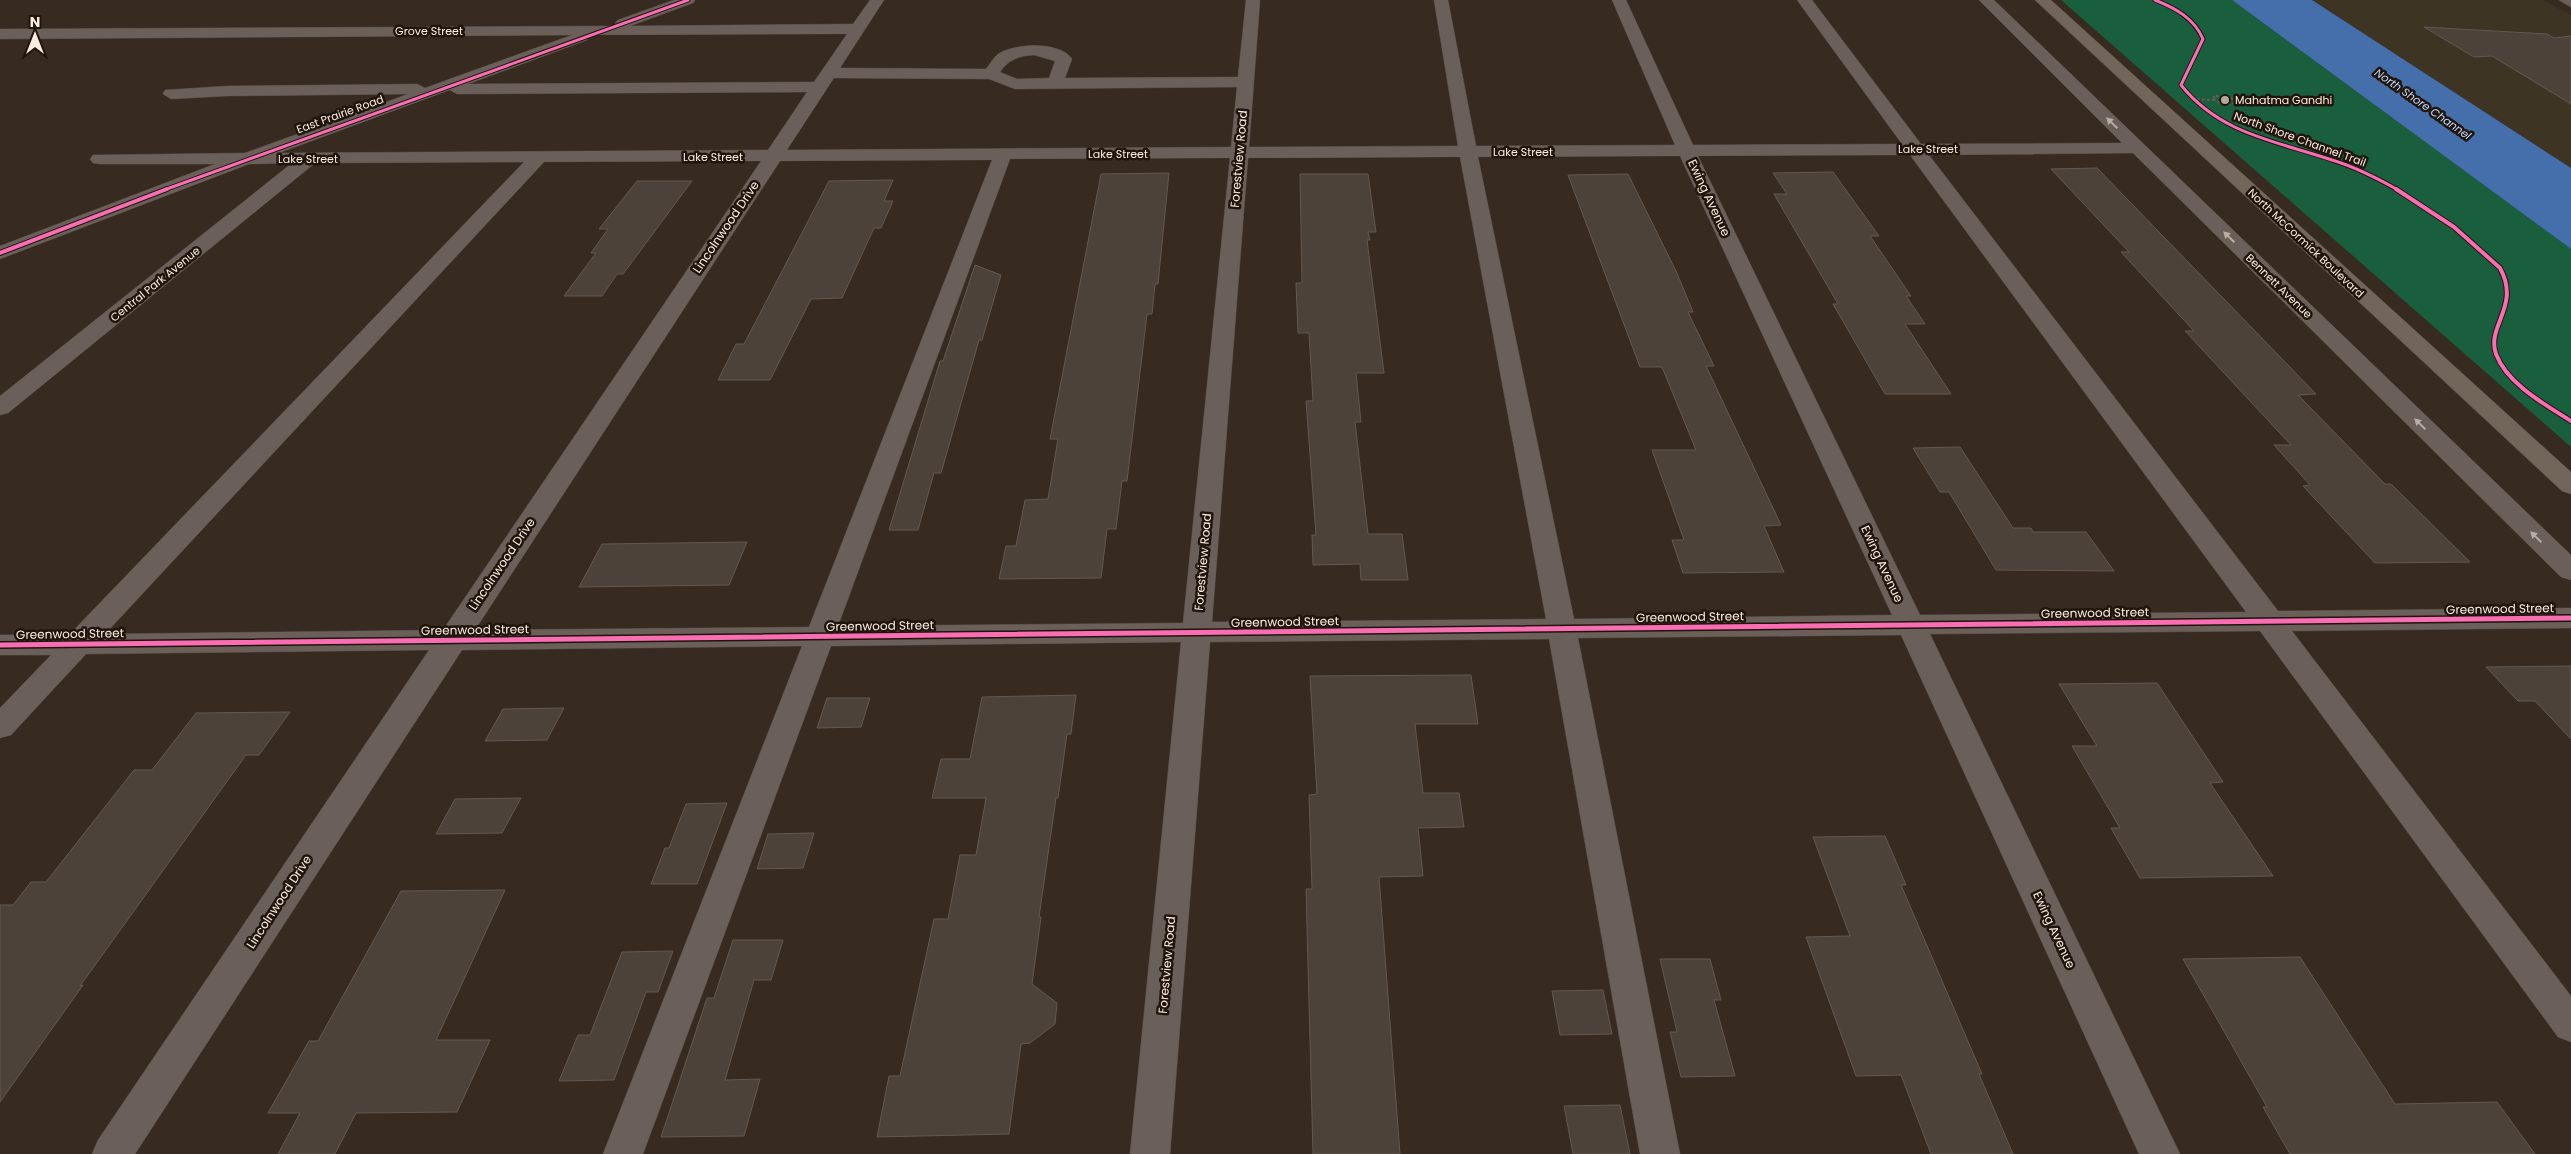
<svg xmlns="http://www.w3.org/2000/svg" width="2571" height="1154" font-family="Poppins,sans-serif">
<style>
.education{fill:#3d3424}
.green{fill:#1a5f3d}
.water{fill:#456fab}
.building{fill:#4d423a;stroke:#645850}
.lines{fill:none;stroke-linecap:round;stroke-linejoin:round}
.minor-casing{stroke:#52463e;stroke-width:1}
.major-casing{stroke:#52463e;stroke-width:1}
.path{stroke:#696059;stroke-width:2;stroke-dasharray:2.5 2.5;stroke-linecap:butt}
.minor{fill:#6a6059;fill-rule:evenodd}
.major{fill:#72665a;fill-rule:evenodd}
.cycleway-far2-casing{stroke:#20150d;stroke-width:5}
.cycleway-far1-casing{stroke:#20150d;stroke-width:6}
.cycleway-casing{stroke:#20150d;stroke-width:8}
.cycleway-far2{stroke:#f96db3;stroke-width:3}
.cycleway-far1{stroke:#f96db3;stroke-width:4}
.cycleway{stroke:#f96db3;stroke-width:5}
.oneway{fill:#baada3}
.poi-dot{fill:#b7a89d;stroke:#20150d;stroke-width:2}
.labels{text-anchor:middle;stroke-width:5;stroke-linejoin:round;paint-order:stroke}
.far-street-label{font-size:11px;fill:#fcece0;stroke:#20150d}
.far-poi-label{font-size:11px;fill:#fcece0;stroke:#20150d;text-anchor:start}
.far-water-label{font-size:11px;font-style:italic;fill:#bed8fd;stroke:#20150d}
.street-label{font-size:12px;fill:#fcece0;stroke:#20150d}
</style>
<rect width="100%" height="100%" fill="#372a21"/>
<!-- education -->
<polygon class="education" points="2312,0 2543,0 2571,15 2571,168"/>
<!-- green -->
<polygon class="green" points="2061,0 2232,0 2571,249 2571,447"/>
<!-- water -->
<polygon class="water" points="2232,0 2312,0 2571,168 2571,249"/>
<!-- building -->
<g class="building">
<polygon points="2424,27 2547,34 2554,38 2571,36 2571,104 2492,56 2474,57"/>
<polygon points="2097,168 2316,394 2298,395 2385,484 2391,484 2470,562 2375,563 2303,486 2310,485 2274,445 2291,445 2185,331 2194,331 2121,252 2129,252 2051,169"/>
<polygon points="1833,172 1879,236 1870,236 1911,296 1906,296 1925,324 1905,324 1951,394 1885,394 1833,304 1838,304 1774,194 1787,194 1773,173"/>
<polygon points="1169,173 1158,284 1155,284 1152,314 1147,314 1127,481 1122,481 1116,529 1107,529 1101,578 999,579 1006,546 1016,546 1025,500 1048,499 1058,439 1050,439 1101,174"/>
<polygon points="1300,174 1368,174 1376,232 1368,232 1370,240 1367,240 1384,373 1356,373 1361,422 1355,422 1368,534 1402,534 1408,580 1361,580 1360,564 1313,565 1312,535 1316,535 1306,401 1313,401 1309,333 1298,333 1296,283 1302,283"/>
<polygon points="1628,174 1676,271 1693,312 1688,312 1714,366 1706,366 1781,525 1764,526 1784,572 1683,573 1672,540 1684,540 1652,450 1696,450 1662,367 1640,367 1568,175"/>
<polygon points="893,180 884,201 893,201 881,228 874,228 842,298 811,299 770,380 718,380 736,344 744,344 829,181"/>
<polygon points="637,181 692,181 623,274 617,274 602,296 564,296 596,253 591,253 608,229 599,229"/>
<polygon points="975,265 1001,275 982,340 979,340 941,473 934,473 918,530 889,530 940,361 943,361"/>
<polygon points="1960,447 2013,528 2031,528 2033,532 2086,532 2114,571 1996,570 1949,492 1940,492 1913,448"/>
<polygon points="747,542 729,585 579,587 602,544"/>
<polygon points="2571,666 2571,739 2535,701 2518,701 2486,667"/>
<polygon points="1471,675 1478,724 1415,724 1423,793 1459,793 1464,827 1418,828 1423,876 1379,877 1400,1154 1313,1154 1306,889 1312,889 1309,795 1317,794 1310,676"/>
<polygon points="2157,683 2223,782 2210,783 2273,876 2140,878 2111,828 2120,828 2072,746 2097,746 2059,684"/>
<polygon points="1076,695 1071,734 1067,734 1058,798 1056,798 1039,917 1041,917 1032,984 1057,1003 1055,1024 1030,1043 1021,1044 1009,1134 877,1137 889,1076 900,1076 934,919 948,919 960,855 976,855 986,798 932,798 941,759 970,759 982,697"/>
<polygon points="827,698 870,698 861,727 817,728"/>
<polygon points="564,708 547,740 485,741 503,709"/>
<polygon points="290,712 259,755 246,755 80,986 83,985 0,1102 0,905 13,905 31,882 46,882 134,770 152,770 196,713"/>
<polygon points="521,798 502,833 436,834 455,799"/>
<polygon points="727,803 697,884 651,884 665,848 669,848 686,804"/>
<polygon points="814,833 803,868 757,869 768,834"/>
<polygon points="1885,836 1906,885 1901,885 1982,1074 1979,1074 2013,1154 1931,1154 1901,1075 1856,1076 1806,937 1850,936 1813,837"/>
<polygon points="505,890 436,1040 490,1040 457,1112 356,1113 335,1154 278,1154 300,1113 268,1113 309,1041 318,1041 401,891"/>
<polygon points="733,940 783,940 771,980 754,980 725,1080 760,1079 744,1136 661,1137 707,998 714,998"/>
<polygon points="673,951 658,992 646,992 614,1080 559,1081 578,1035 590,1035 622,952"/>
<polygon points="2300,957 2395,1104 2497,1102 2535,1154 2290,1154 2263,1107 2267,1107 2183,959"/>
<polygon points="1660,959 1710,959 1721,1000 1714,1000 1735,1076 1681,1077 1670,1032 1677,1032"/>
<polygon points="1603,990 1612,1034 1560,1035 1552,991"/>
<polygon points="1620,1105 1630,1154 1573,1154 1564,1106"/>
</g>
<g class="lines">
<!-- minor casing -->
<g class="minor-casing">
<g id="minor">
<path d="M674,0H695L693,3L630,26L853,24L870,0H884L840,68L986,69C990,64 993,58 998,54C1015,43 1060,41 1072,59L1065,78L1238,77L1246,0H1260L1249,147L1458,146L1434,0H1448L1476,146L1675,145L1612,0H1626L1693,145L1902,144L1797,0H1812L1921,144L2122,143L1979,0H1994L2571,555V580L2561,577L2133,153L1929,155L2278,611L2571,608V628L2292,631L2571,996V1042L2558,1037L2260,631L1930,634L2180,1154H2139L1901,635L1578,638L1680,1154H1640L1549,639L1210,642L1170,1154H1130L1181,642L831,646L643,1154H603L802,646L462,650L135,1154H92L98,1140L429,650L86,654L11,735L0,738V708L51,655H0V635L70,634L524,162L315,163L8,413L0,415V396L292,163L249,164L0,259V246L215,164H99L93,163L90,159L93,155L245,153L408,94L227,96L171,99L163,94L165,90L227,86L417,84L425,88L572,35L0,39V29L617,26L615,23L618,20ZM847,34L814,82L468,84L587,40L588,35ZM1034,55L1055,61L1049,78L1017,79L1000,72C1009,59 1019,56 1034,55ZM834,78L989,79L1015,89L1237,87L1231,147L787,150ZM450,90L457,94L807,92L768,150L279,153ZM1910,155L2246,612L1920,615L1698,156ZM1680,156L1892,615L1574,619L1478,157ZM1460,157L1546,619L1212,622L1248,158ZM1230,158L1183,623L838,626L1010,159ZM992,160L809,627L475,630L780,161ZM761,161L443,630L105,634L544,162Z"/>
<polygon points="2559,0 2571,0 2571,7"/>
</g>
</g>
<!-- major casing -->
<g class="major-casing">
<polygon id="major" points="2035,0 2051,0 2571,472 2571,494 2562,491"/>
</g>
<!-- path -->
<g class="path">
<path d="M2216,96L2229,97L2237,102C2228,106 2220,104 2212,98Z"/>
<polyline points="2192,99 2213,100"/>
</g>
<!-- minor -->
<use href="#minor" class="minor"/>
<!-- major -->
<use href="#major" class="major"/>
<!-- cycleway-far2 casing -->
<g class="cycleway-far2-casing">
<g id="cycleway-far2">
<path d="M2155,0C2175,8 2194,18 2203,39L2181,85C2220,134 2276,141 2332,160C2355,167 2377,178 2398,190"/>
<polyline points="164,190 688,0"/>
</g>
</g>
<!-- cycleway-far1 casing -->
<g class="cycleway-far1-casing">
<g id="cycleway-far1">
<path d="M2396,189L2454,227L2500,268C2521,306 2486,326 2496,354C2507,384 2546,405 2571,421"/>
<polyline points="0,253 167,189"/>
</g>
</g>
<!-- cycleway casing -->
<g class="cycleway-casing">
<polyline id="cycleway" points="0,645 2571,618"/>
</g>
<!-- cycleway-far2 -->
<use href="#cycleway-far2" class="cycleway-far2"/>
<!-- cycleway-far1 -->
<use href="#cycleway-far1" class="cycleway-far1"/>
<!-- cycleway -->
<use href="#cycleway" class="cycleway"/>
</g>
<!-- one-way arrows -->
<defs><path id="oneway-solid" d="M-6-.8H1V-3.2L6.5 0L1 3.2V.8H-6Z" transform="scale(1.25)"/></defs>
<g class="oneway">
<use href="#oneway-solid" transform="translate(2112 123) rotate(-136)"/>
<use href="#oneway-solid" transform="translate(2229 237) rotate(-136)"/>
<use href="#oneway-solid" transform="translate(2420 424) rotate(-136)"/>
<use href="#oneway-solid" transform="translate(2536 537) rotate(-136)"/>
</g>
<!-- markers -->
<circle class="poi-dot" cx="2225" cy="100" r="5"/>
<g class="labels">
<!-- far-street labels -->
<g class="far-street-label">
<text x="429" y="35">Grove Street</text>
<text transform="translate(340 114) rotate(-20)" y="4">East Prairie Road</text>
<text transform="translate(2300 139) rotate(20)" y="4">North Shore Channel Trail</text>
<text x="1928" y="153">Lake Street</text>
<text x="1523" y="156">Lake Street</text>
<text x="1118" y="158">Lake Street</text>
<text x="713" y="161">Lake Street</text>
<text x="308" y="163">Lake Street</text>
<text transform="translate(2306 243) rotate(43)" y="4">North McCormick Boulevard</text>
<text transform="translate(155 284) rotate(-39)" y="4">Central Park Avenue</text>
<text transform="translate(2279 286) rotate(44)" y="4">Bennett Avenue</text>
</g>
<!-- far-poi labels -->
<g class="far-poi-label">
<text x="2235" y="104">Mahatma Gandhi</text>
</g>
<!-- far-water labels -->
<g class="far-water-label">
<text transform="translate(2423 104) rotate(35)" y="4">North Shore Channel</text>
</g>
<!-- street labels -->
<g class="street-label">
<text transform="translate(1239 159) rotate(-85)" y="4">Forestview Road</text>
<text transform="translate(1709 198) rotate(65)" y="4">Ewing Avenue</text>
<text transform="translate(726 227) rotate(-56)" y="4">Lincolnwood Drive</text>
<text transform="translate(1203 562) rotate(-85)" y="4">Forestview Road</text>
<text transform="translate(502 564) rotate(-56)" y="4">Lincolnwood Drive</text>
<text transform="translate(1882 564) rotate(65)" y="4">Ewing Avenue</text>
<text transform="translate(2500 609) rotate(-1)" y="4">Greenwood Street</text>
<text transform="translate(2095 613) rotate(-1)" y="4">Greenwood Street</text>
<text transform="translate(1690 617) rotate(-1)" y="4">Greenwood Street</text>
<text transform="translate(1285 622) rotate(-1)" y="4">Greenwood Street</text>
<text transform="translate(880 626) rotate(-1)" y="4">Greenwood Street</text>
<text transform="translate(475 630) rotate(-1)" y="4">Greenwood Street</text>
<text transform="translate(70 634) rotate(-1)" y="4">Greenwood Street</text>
<text transform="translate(279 902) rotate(-57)" y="4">Lincolnwood Drive</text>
<text transform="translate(2054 930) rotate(65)" y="4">Ewing Avenue</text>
<text transform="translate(1167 965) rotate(-85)" y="4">Forestview Road</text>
</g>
</g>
<!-- north arrow -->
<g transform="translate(35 35)" stroke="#20150d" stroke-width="4" paint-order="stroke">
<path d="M0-4L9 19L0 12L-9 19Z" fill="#fcece0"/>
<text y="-8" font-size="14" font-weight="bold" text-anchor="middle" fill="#fcece0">N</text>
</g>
</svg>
